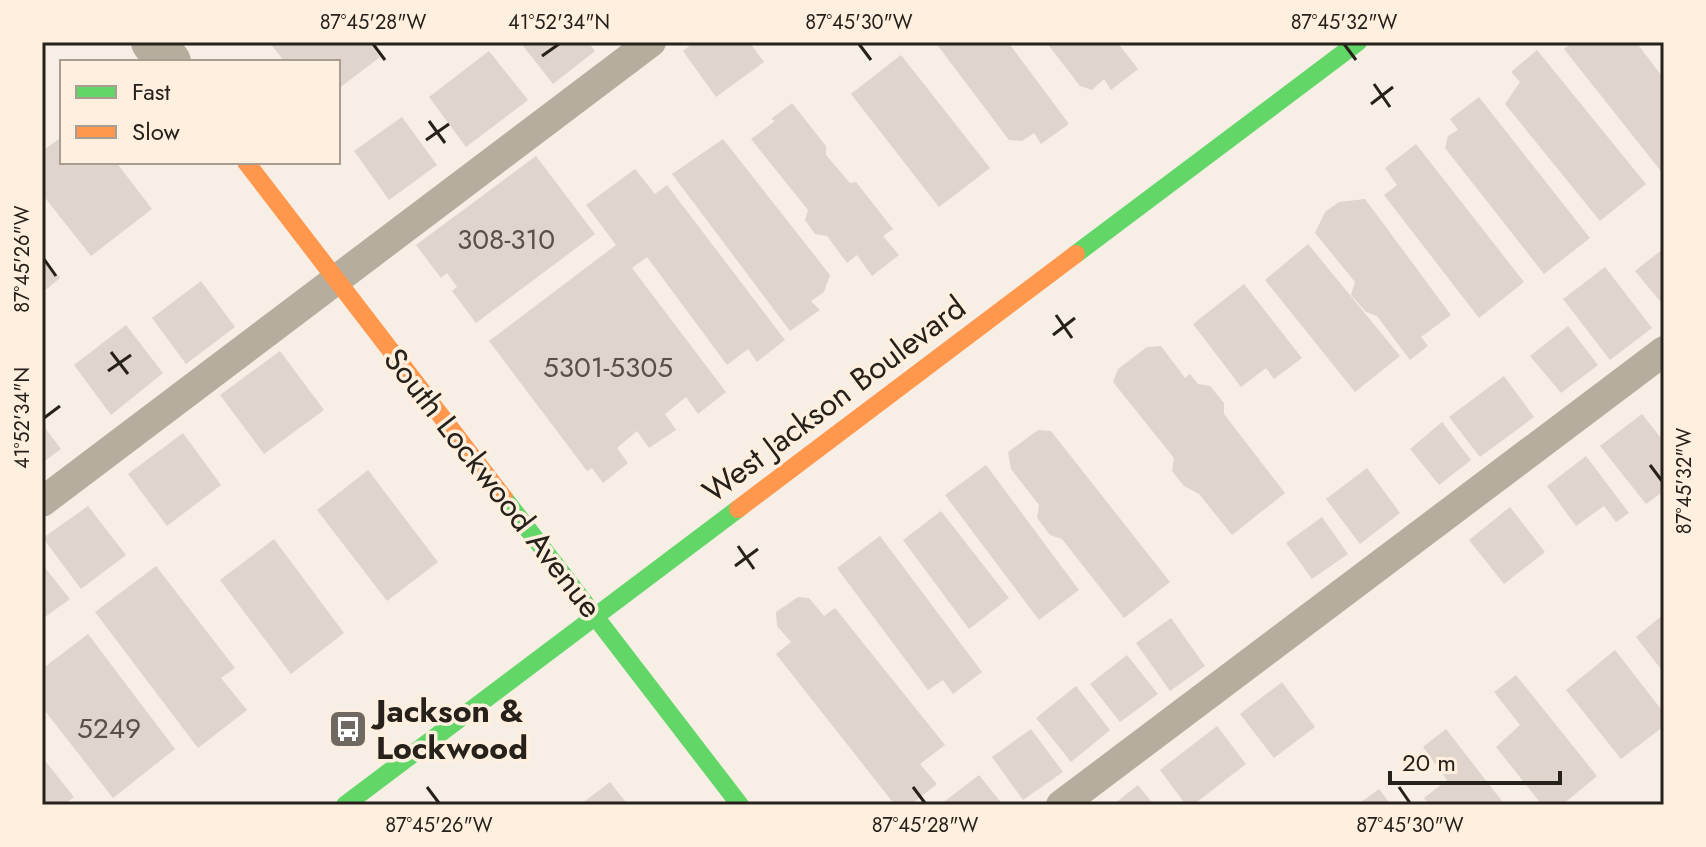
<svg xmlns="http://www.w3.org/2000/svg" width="1706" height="847" font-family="Jost,sans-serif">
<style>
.building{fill:#dfd5cc}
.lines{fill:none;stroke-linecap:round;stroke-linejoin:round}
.lane{stroke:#b5ad9d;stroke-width:30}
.street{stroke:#b5ad9d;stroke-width:44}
.fast{stroke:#63d668;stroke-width:18}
.slow{stroke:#ff974d;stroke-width:18}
.ticks{fill:none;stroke:#27211b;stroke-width:3}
.labels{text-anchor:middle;stroke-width:7;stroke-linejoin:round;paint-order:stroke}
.number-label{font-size:28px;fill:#58514a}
.street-label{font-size:32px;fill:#27211b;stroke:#feefde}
.poi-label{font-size:32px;font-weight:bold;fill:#27211b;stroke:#feefde;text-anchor:start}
.neatline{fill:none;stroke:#27211b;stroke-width:3}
.ticks-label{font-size:20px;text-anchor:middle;fill:#27211b}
</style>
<rect width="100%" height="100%" fill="#f7eee5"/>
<!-- building -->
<g class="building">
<polygon points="269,42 369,42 380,57 338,89 338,62 285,62"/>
<polygon points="520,42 588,42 595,51 553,84"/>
<polygon points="694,42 749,42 764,62 716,97 683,51"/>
<polygon points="935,42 1008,42 1069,124 1041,144 1034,133 1022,141 1009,140"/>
<polygon points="1046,42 1117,42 1138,69 1111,90 1104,79 1092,90 1080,86"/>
<polygon points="1573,42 1636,42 1664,79 1664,175 1564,49"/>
<polygon points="1537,50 1646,184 1600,221 1505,104 1520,82 1511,72"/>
<polygon points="489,51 528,100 466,147 429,97"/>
<polygon points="901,55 990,168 939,207 851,94"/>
<polygon points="1479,97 1590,238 1544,274 1445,148 1448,136 1458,130 1450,119"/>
<polygon points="792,103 826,146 826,155 850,183 856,182 893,229 883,236 899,255 872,276 857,255 847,263 827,236 815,234 805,220 808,210 751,139 775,121 771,119"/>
<polygon points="402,117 437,165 389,200 354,151"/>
<polygon points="62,137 62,162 116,162 152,209 91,256 42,194 42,151"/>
<polygon points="723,139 830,275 824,292 811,301 820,310 790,331 672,174"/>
<polygon points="1416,144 1524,282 1479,318 1384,195 1397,185 1385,168"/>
<polygon points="536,156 595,234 476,323 452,291 457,287 447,273 441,278 416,245"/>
<polygon points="635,169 655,194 667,185 785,340 757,362 748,349 727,365 647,257 632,268 726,392 698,414 686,397 665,414 676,430 649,448 637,431 617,448 628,463 603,483 592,468 587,471 489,341 616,245 586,205"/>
<polygon points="1365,199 1451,315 1421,337 1428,346 1410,360 1377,316 1366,312 1351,295 1355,282 1315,233 1325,212 1339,202"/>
<polygon points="1308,244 1400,356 1355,392 1265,280"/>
<polygon points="1664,248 1664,306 1635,271"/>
<polygon points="42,256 60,278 42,293"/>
<polygon points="1605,267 1652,328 1610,360 1563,299"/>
<polygon points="201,281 235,327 186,364 152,318"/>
<polygon points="1244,284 1302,358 1274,379 1266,368 1241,387 1193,324"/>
<polygon points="126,325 163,373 111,415 74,365"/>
<polygon points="1568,326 1598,365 1561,393 1530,356"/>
<polygon points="1161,346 1185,378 1190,374 1198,384 1210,386 1224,403 1224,414 1285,493 1232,535 1199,494 1184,486 1172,471 1174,458 1113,382 1118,369 1147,347"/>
<polygon points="280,351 324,410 264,454 220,395"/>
<polygon points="1504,376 1534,417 1480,457 1449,417"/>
<polygon points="1642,414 1664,442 1664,491 1646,504 1600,446"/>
<polygon points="1442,422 1471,460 1439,485 1410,449"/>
<polygon points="42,424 61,449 42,463"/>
<polygon points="1038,430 1051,431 1170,582 1124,618 1062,539 1050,535 1037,518 1039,505 1011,469 1008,452"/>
<polygon points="183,433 221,485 167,526 128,474"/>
<polygon points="1586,456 1629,513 1616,522 1604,506 1576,526 1547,486"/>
<polygon points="986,465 1079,590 1039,620 945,495"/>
<polygon points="1367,468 1400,513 1360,544 1326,499"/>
<polygon points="368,470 438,562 387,601 317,510"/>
<polygon points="88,506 126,555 81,589 43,538"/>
<polygon points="1510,507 1545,552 1504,584 1469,540"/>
<polygon points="941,511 1009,598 969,629 903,540"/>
<polygon points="1322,517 1348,554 1312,579 1286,543"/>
<polygon points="880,536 982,672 953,694 943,680 928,690 837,568"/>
<polygon points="274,539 344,633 291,674 220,580"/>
<polygon points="42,564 70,599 42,619"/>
<polygon points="156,566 235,668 221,678 247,710 198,748 95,612"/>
<polygon points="798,597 809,598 824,616 835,608 945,745 920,764 937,784 910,805 895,805 776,654 791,642 777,626 776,612"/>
<polygon points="1664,614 1664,673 1636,637"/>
<polygon points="1171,618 1205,666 1170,691 1136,643"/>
<polygon points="88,634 175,749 113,798 42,707 42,669"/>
<polygon points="1615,650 1664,713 1664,726 1621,759 1566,690"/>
<polygon points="1127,655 1158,694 1120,722 1090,684"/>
<polygon points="1516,675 1597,776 1562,805 1542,805 1496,747 1520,725 1494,692"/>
<polygon points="1282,682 1315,727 1274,758 1240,714"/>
<polygon points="1076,686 1110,730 1071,762 1036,718"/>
<polygon points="1217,726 1246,764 1193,805 1186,805 1160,770"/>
<polygon points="1031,729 1063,772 1023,800 992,757"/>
<polygon points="1446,729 1505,805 1429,805 1424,798 1447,780 1423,747"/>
<polygon points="42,757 74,797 66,803 68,805 42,805"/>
<polygon points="979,775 1003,805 940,805"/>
<polygon points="610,782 628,805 580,805"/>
<polygon points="1138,785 1154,805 1113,805"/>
<polygon points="1379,789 1391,805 1357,805"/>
</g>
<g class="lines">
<!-- lane -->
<g class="lane">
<polyline points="42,502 651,42"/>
<polyline points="1061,805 1664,351"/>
</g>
<!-- street -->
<polyline class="street" points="153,42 169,62"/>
<!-- fast -->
<g class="fast">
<polyline points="1076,254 1358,42"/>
<polyline points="504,498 740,805"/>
<polyline points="345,805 738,509"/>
</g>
<!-- slow -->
<g class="slow">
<polyline points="246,162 504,498"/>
<polyline points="738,509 1076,254"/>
</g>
</g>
<!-- ticks -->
<path class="ticks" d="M373,44L385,60M859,44L871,60M1344,44L1356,60M542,56L559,44M1374,84L1390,107M1371,104L1393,87M429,121L445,143M426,140L449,124M44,259L56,276M1056,315L1072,338M1053,335L1075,318M111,352L128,374M108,371L131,355M44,418L60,406M1650,465L1662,481M738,546L754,569M735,566L758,549M427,787L439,803M913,787L925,803M1399,787L1410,803"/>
<!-- icons -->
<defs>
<g id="bus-square" transform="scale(2)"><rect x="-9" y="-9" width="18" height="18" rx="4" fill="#706962" stroke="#feefde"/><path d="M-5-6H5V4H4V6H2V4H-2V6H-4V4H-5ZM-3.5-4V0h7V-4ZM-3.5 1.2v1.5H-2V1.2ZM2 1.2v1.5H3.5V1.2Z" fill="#fff"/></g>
</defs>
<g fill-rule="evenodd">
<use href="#bus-square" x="348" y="729"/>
</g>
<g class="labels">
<!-- number labels -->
<g class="number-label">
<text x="506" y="249">308-310</text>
<text x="608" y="377">5301-5305</text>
<text x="109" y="738">5249</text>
</g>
<!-- street labels -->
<g class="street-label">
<text transform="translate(834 399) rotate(-37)" y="11">West Jackson Boulevard</text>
<text transform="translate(493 483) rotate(52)" y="11">South Lockwood Avenue</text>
</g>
<!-- poi labels -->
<g class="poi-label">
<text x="376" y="722">Jackson &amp;<tspan x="376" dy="37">Lockwood</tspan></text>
</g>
</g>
<!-- border -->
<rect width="1706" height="847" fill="none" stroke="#feefde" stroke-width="88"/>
<!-- legend -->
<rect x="60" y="60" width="280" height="104" fill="#feefde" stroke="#a89d90" stroke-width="2"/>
<rect x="76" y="86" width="40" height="12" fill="#63d668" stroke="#a89d90" stroke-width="2"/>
<text x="132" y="100" font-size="24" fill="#27211b">Fast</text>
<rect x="76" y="126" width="40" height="12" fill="#ff974d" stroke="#a89d90" stroke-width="2"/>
<text x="132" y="140" font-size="24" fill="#27211b">Slow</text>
<!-- scale -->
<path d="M1390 771v12h170v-12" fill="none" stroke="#27211b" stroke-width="4"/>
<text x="1402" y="771" font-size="24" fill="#27211b" stroke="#feefde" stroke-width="6" paint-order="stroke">20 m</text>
<rect x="44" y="44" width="1618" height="759" class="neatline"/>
<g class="ticks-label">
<text x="373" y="29">87°45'28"W</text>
<text x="559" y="29">41°52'34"N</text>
<text x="859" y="29">87°45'30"W</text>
<text x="1344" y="29">87°45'32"W</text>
<text transform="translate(22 259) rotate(-90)" y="7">87°45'26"W</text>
<text transform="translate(22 418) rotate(-90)" y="7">41°52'34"N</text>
<text transform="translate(1684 481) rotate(-90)" y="7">87°45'32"W</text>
<text x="439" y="832">87°45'26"W</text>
<text x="925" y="832">87°45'28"W</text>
<text x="1410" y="832">87°45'30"W</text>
</g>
</svg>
